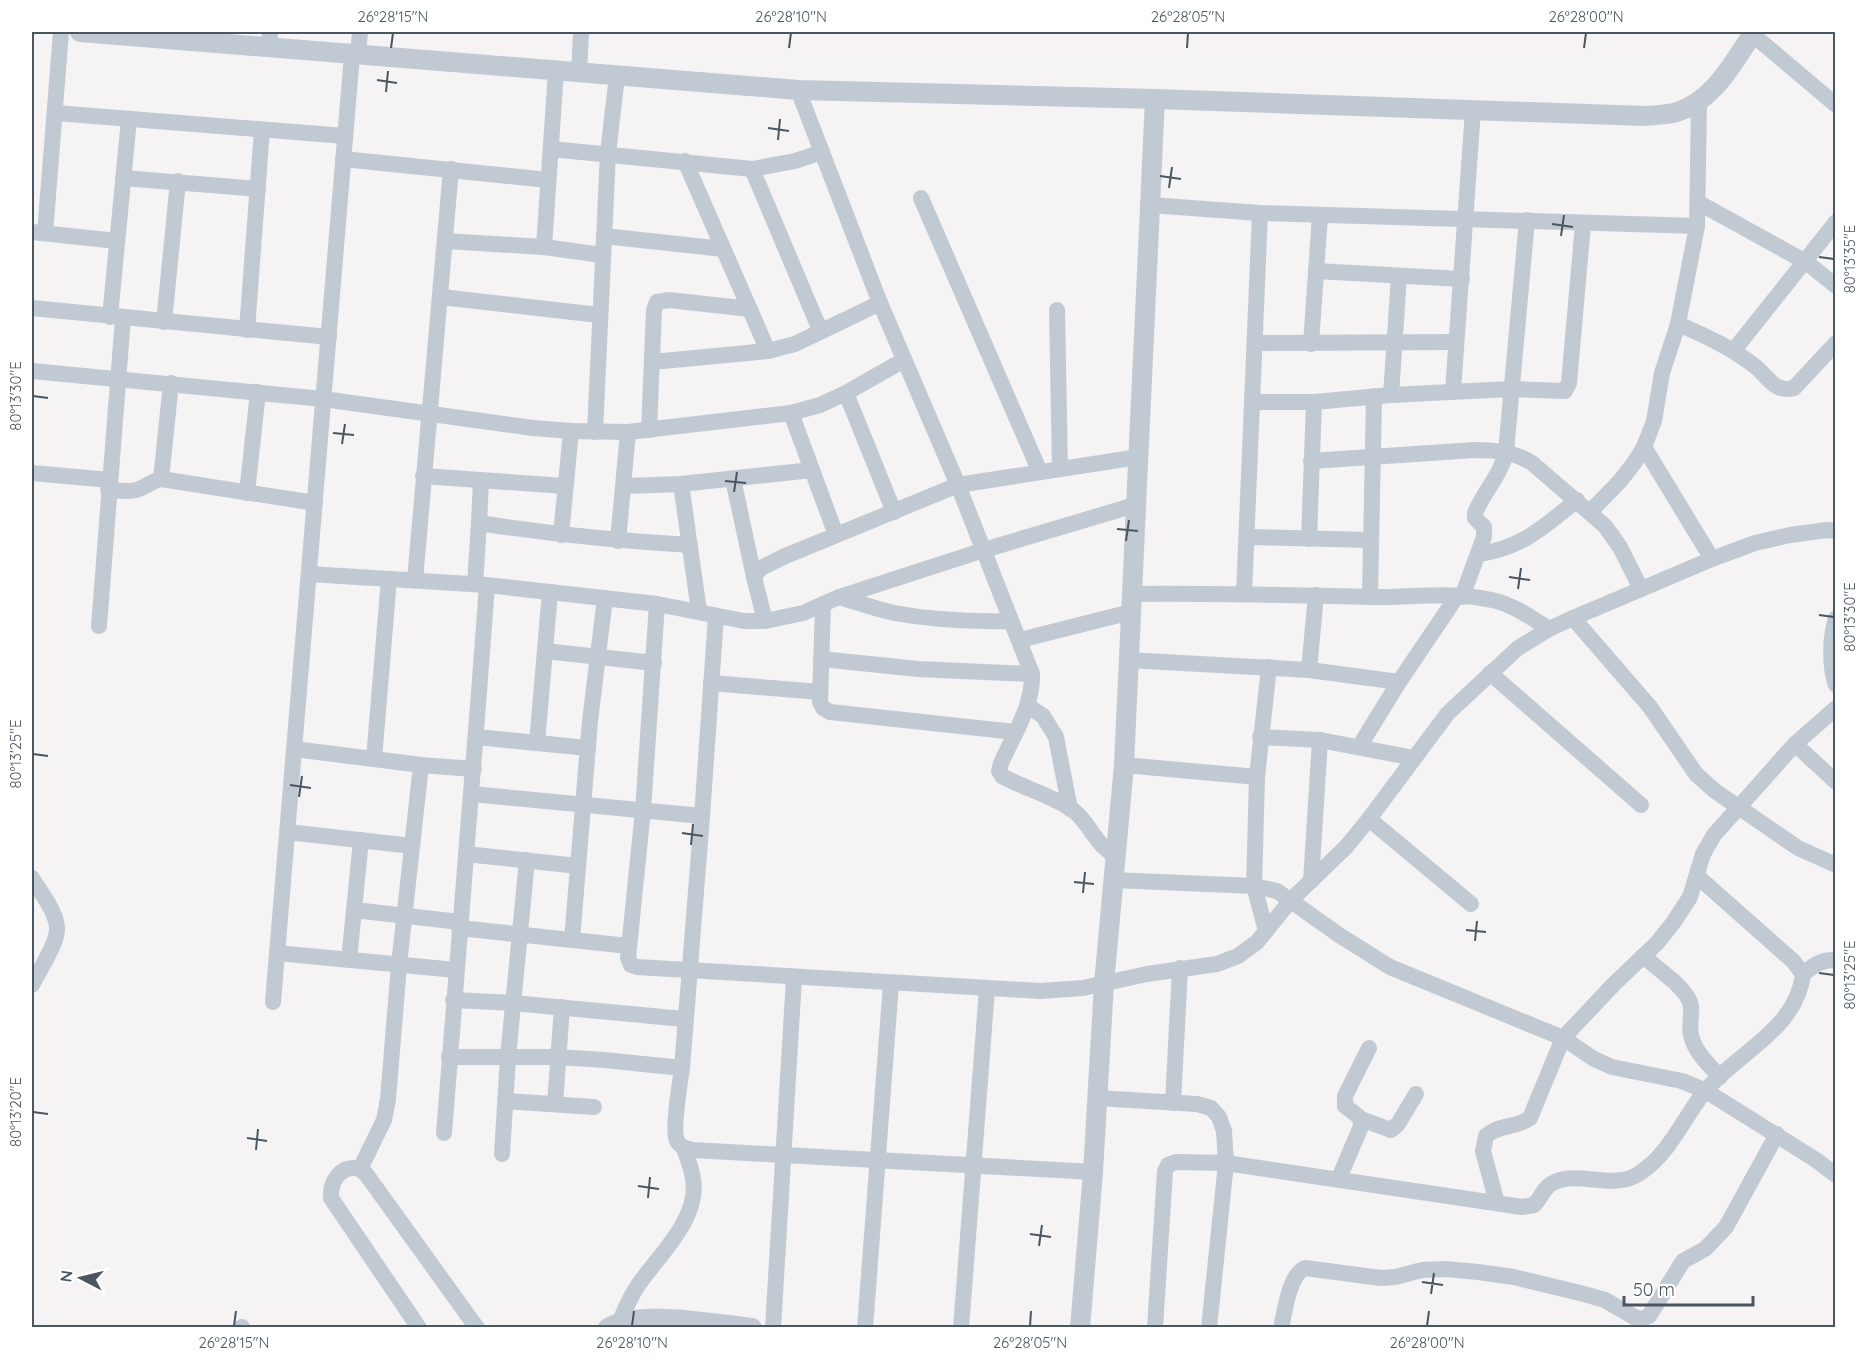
<svg xmlns="http://www.w3.org/2000/svg" width="1867" height="1359" font-family="Quicksand,sans-serif">
<style>
.lines{fill:none;stroke-linecap:round;stroke-linejoin:round}
.minor{stroke:#c1cad2;stroke-width:16}
.tertiary{stroke:#c1cad2;stroke-width:20}
.ticks{fill:none;stroke:#4a5661;stroke-width:2}
.neatline{fill:none;stroke:#4a5661;stroke-width:2}
.ticks-label{font-size:15px;text-anchor:middle;fill:#4a5661}
</style>
<rect width="100%" height="100%" fill="#f5f3f3"/>
<g class="lines">
<!-- minor -->
<g class="minor">
<polyline points="1752,34 1836,105"/>
<polyline points="269,48 270,32"/>
<polyline points="358,55 360,32"/>
<polyline points="579,73 581,32"/>
<path d="M798,90L880,303L958,485L1032,674C1033,706 1014,734 1001,763L999,771L1002,776C1025,789 1052,795 1074,811C1090,823 1096,847 1116,855"/>
<polyline points="56,113 345,136"/>
<polyline points="551,149 752,169 795,161 822,152"/>
<polyline points="343,159 548,180"/>
<polyline points="685,161 768,351"/>
<polyline points="752,169 820,330"/>
<polyline points="123,178 258,189"/>
<polyline points="921,198 1040,472"/>
<polyline points="1699,203 1806,262 1836,286"/>
<polyline points="1150,205 1260,213 1697,226"/>
<polyline points="32,232 117,241"/>
<polyline points="45,233 61,32"/>
<polyline points="604,236 723,249"/>
<polyline points="446,241 544,247 602,255"/>
<polyline points="544,247 556,71"/>
<polyline points="1316,271 1462,279"/>
<polyline points="441,297 599,315"/>
<polyline points="32,308 329,337"/>
<polyline points="1057,310 1060,469"/>
<polyline points="110,317 129,119"/>
<polyline points="164,322 178,181"/>
<path d="M1678,324C1706,336 1732,348 1756,367C1769,378 1775,393 1794,388L1836,343"/>
<polyline points="247,330 262,130"/>
<polyline points="1255,343 1456,342"/>
<polyline points="1311,344 1320,215"/>
<polyline points="1734,350 1836,222"/>
<polyline points="652,362 768,351 795,344 880,303"/>
<polyline points="32,371 323,399 533,428 571,431 628,432 791,413 820,405 846,393 904,360"/>
<polyline points="1453,391 1473,110"/>
<polyline points="846,393 894,512"/>
<polyline points="1391,395 1399,276"/>
<polyline points="1252,402 1314,402 1391,395 1510,389 1565,391 1569,383 1583,224"/>
<polyline points="791,413 836,535"/>
<polyline points="649,430 654,310 657,302 669,300 750,309"/>
<polyline points="595,432 608,153 617,76"/>
<polyline points="1644,447 1712,559"/>
<path d="M1311,461L1475,450C1496,450 1514,452 1532,463L1605,526L1620,547L1641,589"/>
<polyline points="32,473 110,480"/>
<polyline points="423,476 565,486"/>
<polyline points="161,479 171,383"/>
<polyline points="733,479 754,577"/>
<polyline points="681,484 699,611"/>
<polyline points="624,486 681,484 812,470"/>
<path d="M108,490C118,490 130,493 139,489C147,486 152,481 161,479L315,503"/>
<polyline points="247,493 258,392"/>
<polyline points="1590,512 1620,481 1634,463 1644,447 1654,421 1662,373 1678,324 1697,226 1699,102"/>
<polyline points="479,523 481,481"/>
<polyline points="561,535 571,431"/>
<polyline points="1247,537 1371,540"/>
<polyline points="1309,539 1314,402"/>
<polyline points="618,541 628,432"/>
<path d="M1478,554C1521,549 1545,526 1577,500"/>
<polyline points="309,574 487,585 657,604 744,621 765,621 803,613 839,597 984,550 1135,505"/>
<polyline points="415,580 451,169"/>
<path d="M475,584L479,523C550,534 619,541 690,545"/>
<polyline points="1244,593 1260,213"/>
<path d="M1132,594C1211,593 1290,595 1369,597C1409,598 1453,591 1492,600C1514,605 1530,617 1549,629"/>
<path d="M839,597C857,602 875,609 894,613C933,620 971,622 1011,621"/>
<polyline points="1370,597 1374,396"/>
<path d="M1462,597L1484,537V527L1475,518V513C1484,491 1501,475 1506,452L1527,220"/>
<polyline points="657,604 643,810 628,958 631,965 637,967 1040,991 1083,988 1147,974 1217,964 1238,956 1257,942 1291,900 1346,847 1369,819 1448,713 1518,648 1549,629 1573,618 1712,559 1755,543 1790,535 1827,530 1836,531"/>
<polyline points="823,604 820,702 823,708 830,712 1015,732"/>
<polyline points="1573,618 1650,707 1696,774 1715,791 1798,848 1836,865"/>
<path d="M1836,618C1830,638 1829,665 1836,685"/>
<polyline points="765,621 754,577 761,568 783,557 958,485 1138,457"/>
<polyline points="99,626 123,318"/>
<polyline points="1020,640 1131,612"/>
<polyline points="545,651 654,663"/>
<polyline points="821,659 918,669 1032,674"/>
<polyline points="1128,660 1309,670 1399,682"/>
<polyline points="1309,670 1316,595"/>
<polyline points="1490,673 1641,805"/>
<polyline points="711,683 820,692"/>
<polyline points="1028,706 1043,716 1056,737 1070,809"/>
<polyline points="476,737 588,748"/>
<polyline points="1260,737 1320,740 1414,758"/>
<polyline points="537,743 550,592"/>
<polyline points="1795,744 1836,782"/>
<polyline points="1359,747 1399,682 1457,596"/>
<polyline points="294,749 421,765 474,769"/>
<polyline points="374,759 389,579"/>
<polyline points="1124,765 1257,777"/>
<polyline points="472,794 702,816"/>
<polyline points="1369,819 1471,904"/>
<polyline points="288,832 412,846"/>
<polyline points="466,854 578,866"/>
<path d="M32,878C40,892 57,912 57,929C57,944 39,971 32,985"/>
<polyline points="1113,880 1254,886 1257,777 1269,667"/>
<polyline points="1311,881 1320,740"/>
<polyline points="354,910 460,922"/>
<polyline points="459,928 629,946"/>
<polyline points="1266,931 1254,886 1277,891 1339,935 1390,967 1563,1038 1594,1059 1612,1067 1682,1081 1706,1091 1816,1160 1836,1175"/>
<polyline points="572,940 590,721 605,598"/>
<polyline points="277,953 456,970"/>
<path d="M1643,956C1658,969 1678,982 1688,998C1695,1009 1688,1022 1691,1035C1694,1051 1709,1065 1720,1077"/>
<polyline points="349,960 361,840"/>
<path d="M1803,974C1813,966 1821,959 1836,960"/>
<polyline points="453,1000 513,1003 684,1019"/>
<polyline points="273,1002 352,55"/>
<polyline points="449,1057 557,1057 604,1060 682,1068 702,816 716,616"/>
<path d="M682,1068C680,1082 672,1130 677,1141C680,1147 687,1149 693,1150L1093,1172"/>
<polyline points="1097,1098 1197,1104 1211,1108 1219,1117 1224,1131 1226,1163 1209,1328"/>
<polyline points="506,1101 594,1107"/>
<polyline points="1173,1103 1180,968"/>
<polyline points="555,1104 562,1007"/>
<polyline points="1361,1119 1391,1130 1398,1124 1416,1094"/>
<path d="M444,1133C457,951 474,768 487,585"/>
<polyline points="502,1154 508,1057 527,860"/>
<polyline points="360,1169 384,1120 388,1099 399,965 421,765"/>
<polyline points="1339,1178 1362,1124 1358,1116 1345,1106 1345,1096 1369,1048"/>
<path d="M1497,1203L1483,1151L1486,1136C1499,1124 1517,1128 1530,1118L1563,1038L1614,984L1657,943L1673,923L1690,897L1703,854L1714,835L1795,744L1836,708"/>
<path d="M620,1321C625,1309 631,1295 639,1284C659,1255 700,1218 693,1179C692,1169 687,1158 684,1148"/>
<polyline points="242,1328 242,1327"/>
<path d="M419,1328L331,1198C330,1181 341,1164 360,1169L366,1174L477,1328"/>
<polyline points="773,1328 794,978"/>
<polyline points="865,1328 891,984"/>
<polyline points="961,1328 987,989"/>
<path d="M1155,1328L1165,1171L1168,1165L1176,1162L1226,1163L1522,1207L1534,1205C1541,1198 1543,1189 1551,1184C1576,1168 1613,1192 1640,1173C1670,1153 1683,1119 1705,1091C1737,1053 1797,1029 1803,974L1793,961L1697,876"/>
<path d="M1281,1328C1285,1311 1289,1275 1305,1268L1381,1278L1395,1277L1422,1270L1445,1269L1478,1272L1514,1277L1584,1294L1605,1300L1634,1317L1642,1319L1649,1316L1683,1261L1705,1249L1726,1227L1777,1134"/>
</g>
<!-- tertiary -->
<g class="tertiary">
<path d="M80,32L798,90L1155,99L1644,116C1655,115 1667,115 1677,112C1715,100 1733,62 1754,32"/>
<path d="M608,1328C643,1309 712,1324 752,1328"/>
<polyline points="1080,1328 1093,1172 1104,984 1124,765 1155,99"/>
</g>
</g>
<!-- ticks -->
<path class="ticks" d="M391,48L393,33M789,48L791,33M1187,48L1188,33M1584,48L1586,33M377,80L397,83M386,92L388,71M768,128L789,131M778,140L780,119M1160,176L1181,179M1169,188L1172,167M1552,224L1573,227M1561,236L1564,215M1819,257L1834,259M33,396L48,398M333,433L354,435M342,444L345,424M725,481L746,483M734,492L737,472M1117,529L1138,531M1126,541L1129,520M1509,577L1530,580M1518,589L1521,568M1819,615L1834,617M33,754L48,756M290,785L311,788M299,797L302,776M682,833L703,836M691,845L693,824M1074,882L1094,884M1083,893L1085,872M1466,930L1486,932M1475,941L1477,921M1819,973L1834,975M33,1112L48,1114M247,1138L267,1141M256,1150L258,1129M638,1186L659,1189M648,1198L650,1177M1030,1234L1051,1237M1039,1246L1042,1225M1422,1282L1443,1285M1431,1294L1434,1273M234,1326L236,1311M632,1326L634,1311M1030,1326L1031,1311M1427,1326L1429,1311"/>
<!-- border -->
<rect width="1867" height="1359" fill="none" stroke="#ffffff" stroke-width="66"/>
<!-- north arrow -->
<g transform="translate(81 1278) rotate(277)" stroke="#ffffff" stroke-width="4.5" paint-order="stroke">
<path d="M0-4.5L10 22L0 15L-10 22Z" fill="#4a5661"/>
<text y="-9" font-size="16" font-weight="bold" text-anchor="middle" fill="#4a5661">N</text>
</g>
<!-- scale -->
<path d="M1624 1296v9h129v-9" fill="none" stroke="#4a5661" stroke-width="3"/>
<text x="1633" y="1296" font-size="18" fill="#4a5661" stroke="#ffffff" stroke-width="4.5" paint-order="stroke">50 m</text>
<rect x="33" y="33" width="1801" height="1293" class="neatline"/>
<g class="ticks-label">
<text x="393" y="22">26°28'15"N</text>
<text x="791" y="22">26°28'10"N</text>
<text x="1188" y="22">26°28'05"N</text>
<text x="1586" y="22">26°28'00"N</text>
<text transform="translate(1850 259) rotate(-90)" y="5">80°13'35"E</text>
<text transform="translate(16 396) rotate(-90)" y="5">80°13'30"E</text>
<text transform="translate(1850 617) rotate(-90)" y="5">80°13'30"E</text>
<text transform="translate(16 754) rotate(-90)" y="5">80°13'25"E</text>
<text transform="translate(1850 975) rotate(-90)" y="5">80°13'25"E</text>
<text transform="translate(16 1112) rotate(-90)" y="5">80°13'20"E</text>
<text x="234" y="1348">26°28'15"N</text>
<text x="632" y="1348">26°28'10"N</text>
<text x="1030" y="1348">26°28'05"N</text>
<text x="1427" y="1348">26°28'00"N</text>
</g>
</svg>
